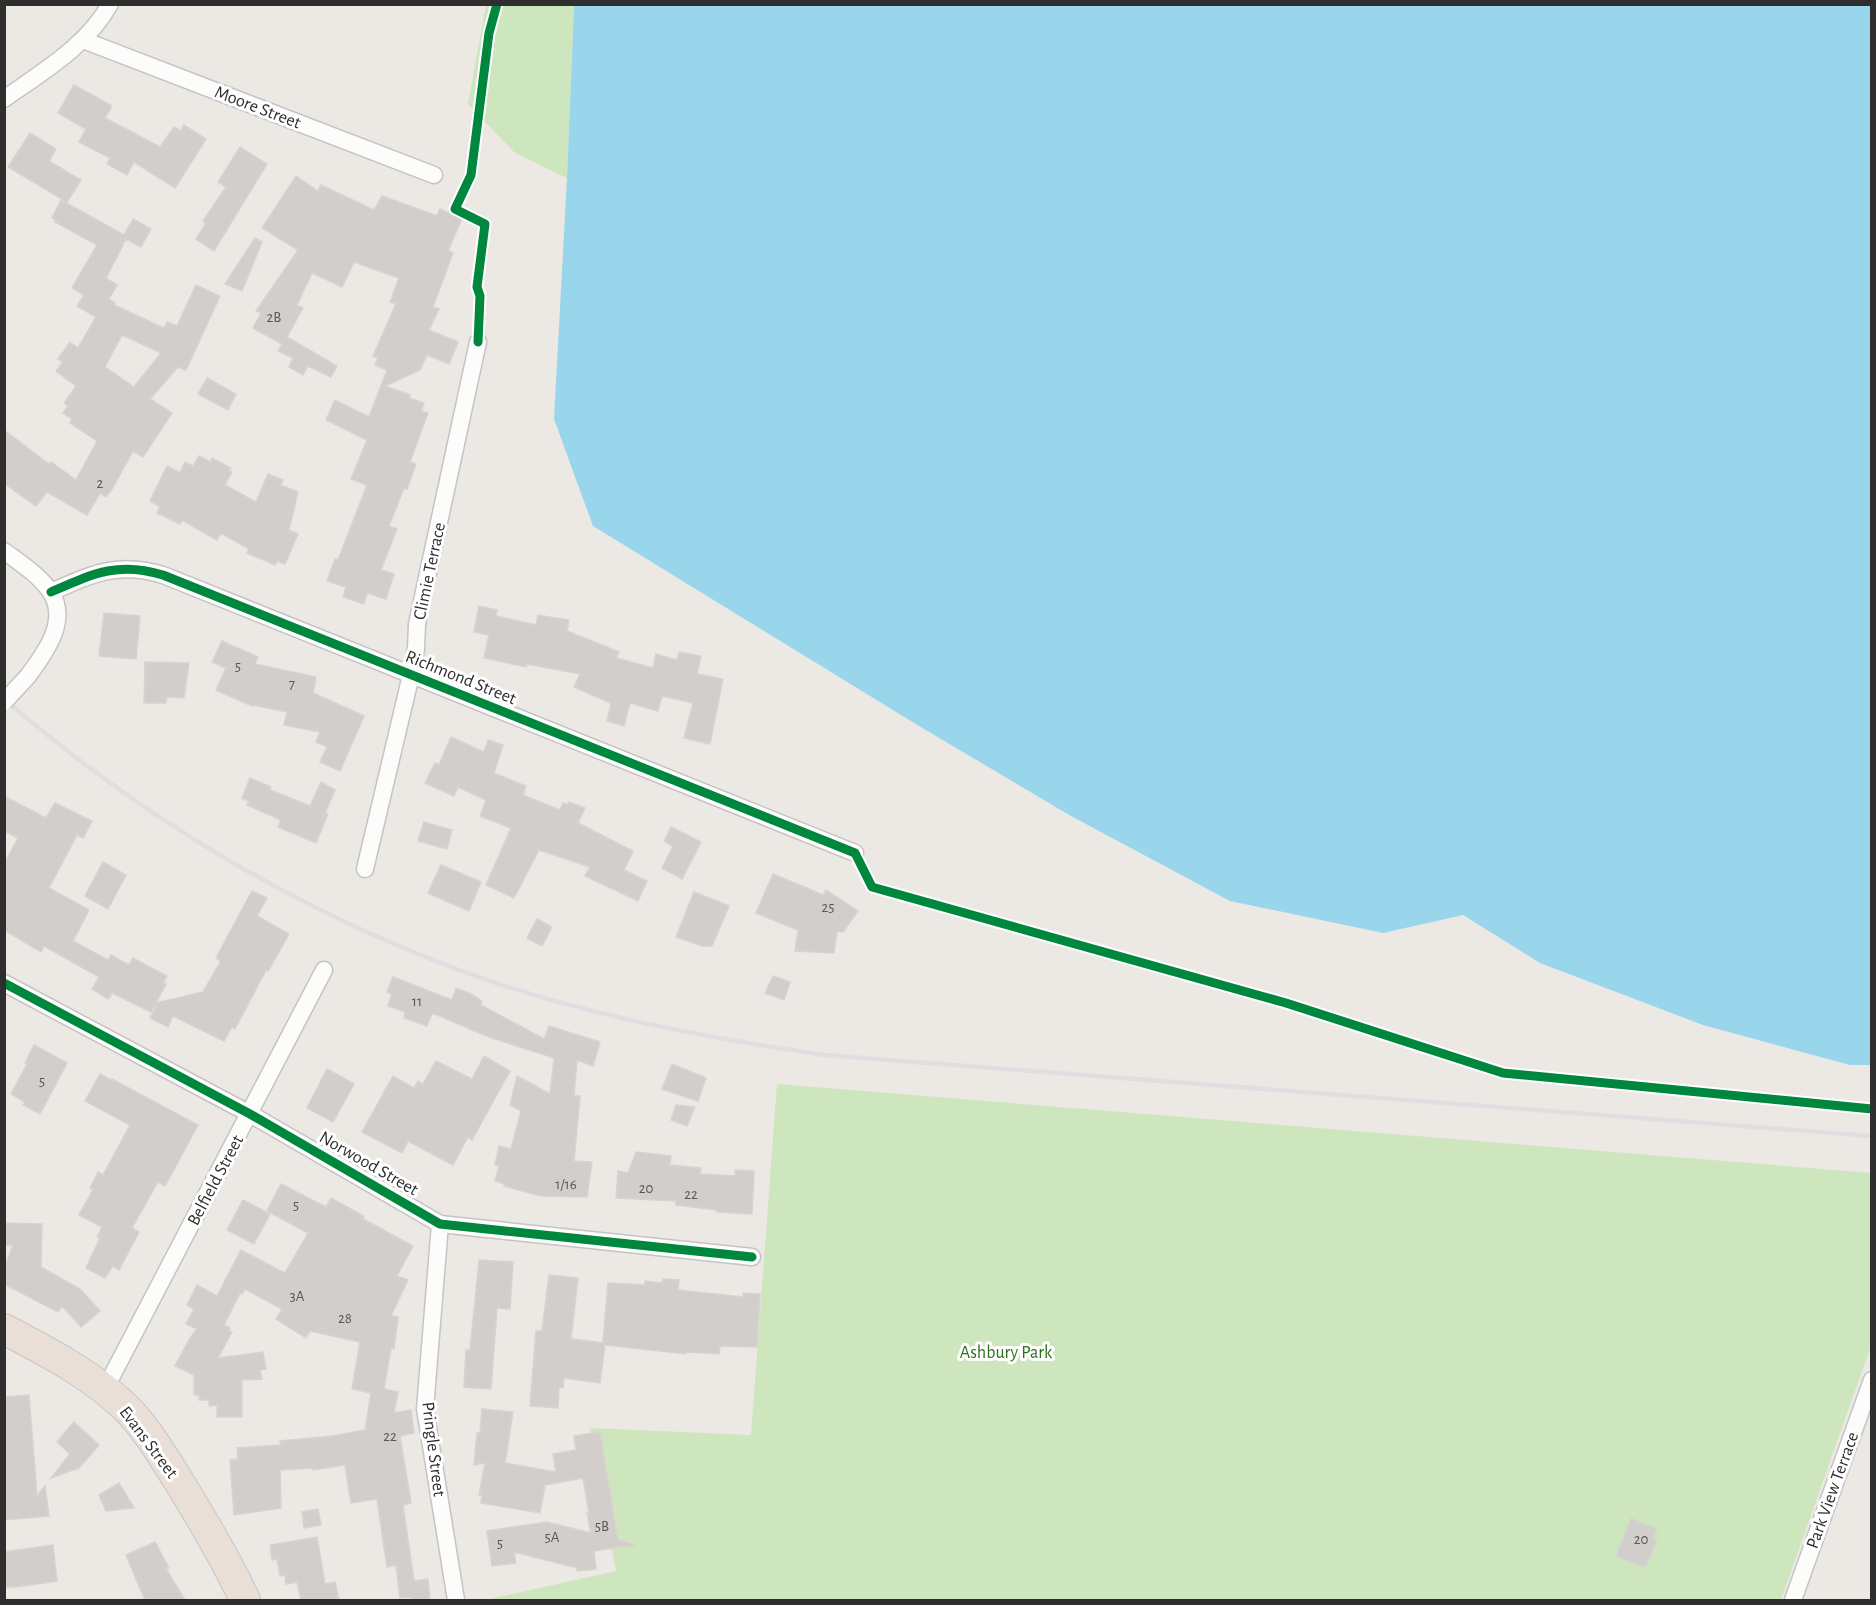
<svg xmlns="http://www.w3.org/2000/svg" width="1876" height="1605" font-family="'Alegreya Sans',sans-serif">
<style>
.green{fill:#cee6be}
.water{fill:#99d6ec}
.building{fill:#d1cecb;stroke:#d7d4d0;stroke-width:1.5;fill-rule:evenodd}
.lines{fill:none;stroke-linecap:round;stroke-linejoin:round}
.street-casing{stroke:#c5c4c5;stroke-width:19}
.highway-casing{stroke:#c6c5c4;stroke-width:32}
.street{stroke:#fcfcfb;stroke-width:16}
.highway{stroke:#eadfd6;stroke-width:30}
.rail{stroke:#dfdfe1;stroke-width:4.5}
.street-bridge-casing{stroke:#c5c4c5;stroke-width:19;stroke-linecap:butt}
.street-bridge{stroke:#fcfcfb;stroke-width:16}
.cycleway-casing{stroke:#fff;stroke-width:13}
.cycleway{stroke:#00873e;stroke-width:9}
.labels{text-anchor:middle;stroke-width:6;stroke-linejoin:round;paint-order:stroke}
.number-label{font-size:15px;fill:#585857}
.street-label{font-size:18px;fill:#2e2e2e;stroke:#fff}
.park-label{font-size:18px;fill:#2c6e1b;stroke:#fff}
</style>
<rect width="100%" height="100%" fill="#ece8e4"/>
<!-- green -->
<g class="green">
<polygon points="486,5 574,5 567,178 515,153 468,104"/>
<polygon points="777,1084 1871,1173 1871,1346 1781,1600 485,1600 616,1571 590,1428 751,1435"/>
</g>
<!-- water -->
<polygon class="water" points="574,5 1871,5 1871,1065 1850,1065 1703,1025 1540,963 1463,915 1383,933 1230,901 1071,816 919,726 593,526 554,419 567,178"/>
<!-- building -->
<g class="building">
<polygon points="74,85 112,106 105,118 160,147 174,127 181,131 184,125 206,139 175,188 134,162 127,175 107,164 110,158 79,142 86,129 58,113"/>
<polygon points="30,133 56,149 49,161 81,180 67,202 8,167"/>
<polygon points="240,147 267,164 214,251 196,239 206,223 203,221 226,187 218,182"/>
<polygon points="296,176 318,191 321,185 374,210 382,196 437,216 440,209 462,219 448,251 453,253 433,307 439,309 429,330 458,342 449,364 427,355 420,370 385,386 410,395 409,398 424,403 421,411 428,413 410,462 416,464 407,489 404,488 389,526 397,529 381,570 394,574 386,599 367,593 364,604 343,597 346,587 327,581 335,559 338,560 367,485 351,479 367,440 326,420 335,400 369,417 387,370 375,365 378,358 373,356 396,304 390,302 399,278 354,262 342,287 312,273 297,305 303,308 287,337 337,366 331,377 308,366 303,375 289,367 293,358 278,351 282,344 253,328 261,313 256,311 298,250 262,228"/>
<path d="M61,200L124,235L133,219L151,229L141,247L126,239L106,278L117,285L109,299L115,303L114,305L164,328L167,322L177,326L196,285L220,296L186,370L178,367L150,399L172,413L143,457L133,451L112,489L106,497L100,493L87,515L47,492L36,506L4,483V430L49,464L51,462L76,480L97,441L70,423L72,419L63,413L68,406L64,403L76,386L56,371L63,362L58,359L70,342L78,348L96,317L77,306L84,295L72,288L97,245L55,222L56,220L52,218ZM122,335L161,353L134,387L105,367Z"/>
<polygon points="255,238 262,242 242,291 225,284"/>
<polygon points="207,378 236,394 228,410 198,394"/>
<polygon points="199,456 211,462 212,458 231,468 229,471 232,472 225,485 256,502 268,474 283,480 281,485 298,492 289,530 298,534 285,564 277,561 275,565 247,553 249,549 221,533 217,540 182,520 180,524 157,513 160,507 150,501 167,466 180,473 185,462 193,466"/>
<polygon points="479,606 497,610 496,616 536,625 538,615 569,620 567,631 619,652 616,658 653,668 656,654 677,660 679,652 701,656 697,674 723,679 710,744 684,738 693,703 662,696 658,711 630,703 624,726 607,721 611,703 574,687 580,674 527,664 526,667 484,658 489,635 474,632"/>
<polygon points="104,613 140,616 136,659 99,656"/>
<polygon points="222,641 258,657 255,664 316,677 313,693 364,716 340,771 320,762 327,747 316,742 320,732 284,725 287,712 253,705 252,706 216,690 226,668 212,662"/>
<polygon points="145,662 189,663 184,698 167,697 166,703 144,703"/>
<polygon points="451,737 484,752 488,740 503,745 494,773 526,786 523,795 560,810 563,803 568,805 569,802 585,808 578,823 633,851 624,870 647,881 638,901 585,876 590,867 539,850 514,898 486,885 511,828 480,816 486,800 458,787 454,796 425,783 435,763 439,765"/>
<polygon points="250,778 271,787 270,790 310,806 321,782 335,790 325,813 328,814 316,843 278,827 281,820 247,805 249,801 242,798"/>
<polygon points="4,796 46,818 55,803 92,821 83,838 77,835 49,888 89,910 73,941 108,960 111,955 129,965 133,958 167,976 163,983 166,984 156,1003 203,992 221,961 216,958 252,891 267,898 257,916 289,934 268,971 266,970 235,1029 232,1027 224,1041 173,1016 168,1027 150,1018 156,1007 154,1006 151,1012 112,993 108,999 92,989 99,977 44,946 41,952 4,930 4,864 18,838 4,831"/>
<polygon points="424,822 452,830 447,849 418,841"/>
<polygon points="671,827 701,842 682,879 662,868 673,846 664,841"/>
<polygon points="103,862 126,875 108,909 85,896"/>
<polygon points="441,865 481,882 469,911 428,893"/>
<polygon points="773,874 823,895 826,890 858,911 843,932 837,931 834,953 795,951 798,930 756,913"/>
<polygon points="694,892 729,906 712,946 702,946 676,937"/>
<polygon points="537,919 552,927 542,946 527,938"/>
<polygon points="773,976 790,982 784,1000 765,993"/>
<polygon points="393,977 452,1000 456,988 471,994 482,1001 481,1005 544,1039 549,1026 600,1042 593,1066 577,1060 574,1096 580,1096 574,1161 592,1162 587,1197 541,1196 504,1186 505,1184 495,1181 499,1166 495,1165 499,1146 511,1149 521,1111 510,1105 517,1076 550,1094 554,1058 489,1037 432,1013 427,1026 404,1018 405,1012 388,1006 392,994 387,992"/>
<polygon points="34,1045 67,1063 40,1114 23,1105 25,1102 11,1094 27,1064 25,1063"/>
<polygon points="484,1056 510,1071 472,1140 468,1137 453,1165 408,1141 402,1153 362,1132 393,1076 414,1088 418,1081 423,1084 436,1061 472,1079"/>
<polygon points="672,1064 706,1078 698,1101 662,1089"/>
<polygon points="327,1069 354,1084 333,1122 307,1108"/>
<polygon points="100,1074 112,1081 112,1079 198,1125 165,1186 158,1182 132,1228 139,1232 119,1270 113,1266 105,1278 86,1268 100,1238 97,1237 102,1227 79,1215 93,1190 90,1188 98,1172 103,1175 130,1125 85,1101"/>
<polygon points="676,1105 695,1107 687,1126 671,1120"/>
<polygon points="636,1152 671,1156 670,1165 701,1168 700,1174 735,1176 735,1170 754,1171 752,1214 717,1212 717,1210 676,1205 676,1201 616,1198 618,1171 628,1173"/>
<polygon points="281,1184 326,1207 331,1198 364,1216 363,1219 413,1246 397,1276 408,1280 391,1316 398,1317 394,1349 391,1348 384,1389 398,1392 394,1413 411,1410 414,1433 400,1436 411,1503 403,1505 414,1581 428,1579 430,1600 412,1600 411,1597 400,1598 396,1565 387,1567 377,1499 351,1503 345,1465 313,1470 313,1468 280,1470 281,1508 234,1515 230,1460 238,1459 237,1448 281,1445 280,1441 333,1436 365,1430 371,1393 352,1389 360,1342 310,1331 306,1338 276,1319 282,1309 245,1289 242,1294 240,1293 224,1325 230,1328 229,1331 232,1332 218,1358 263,1352 266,1369 260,1370 262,1379 242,1380 242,1417 217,1417 217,1405 209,1406 209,1400 199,1400 199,1395 194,1395 194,1375 175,1366 190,1338 197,1329 186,1324 194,1309 187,1305 197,1285 217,1296 241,1250 285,1273 308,1233 267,1211"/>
<polygon points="243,1200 270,1214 254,1244 227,1230"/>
<polygon points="4,1223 42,1224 41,1267 80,1289 100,1311 81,1327 62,1306 58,1312 4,1284 4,1269 13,1245 4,1245"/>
<polygon points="479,1260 513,1262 510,1309 497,1308 491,1389 464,1387 466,1350 470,1350"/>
<polygon points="549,1275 578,1278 571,1339 603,1343 608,1283 645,1285 645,1281 662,1283 663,1279 679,1280 678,1290 743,1297 743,1293 760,1294 757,1347 720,1346 719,1354 686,1352 686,1354 605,1345 600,1383 564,1378 563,1388 559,1387 558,1408 530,1406 536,1331 542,1331"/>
<polygon points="29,1395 37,1496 45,1486 49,1516 4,1520 4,1397"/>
<polygon points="482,1409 513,1412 505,1463 556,1472 553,1454 576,1450 574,1436 600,1432 618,1540 636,1545 594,1551 596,1569 577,1571 577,1568 514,1552 516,1563 492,1566 487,1531 547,1522 591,1533 587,1513 589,1513 583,1478 545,1485 540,1513 481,1503 482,1495 479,1495 485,1463 474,1465 477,1433 480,1433"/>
<polygon points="74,1422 99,1445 79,1468 51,1478 70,1454 57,1442"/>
<polygon points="119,1483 134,1508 106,1511 99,1495"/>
<polygon points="318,1509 321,1525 304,1528 302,1512"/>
<polygon points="1631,1518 1657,1529 1653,1538 1657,1540 1645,1568 1616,1556"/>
<polygon points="317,1537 325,1584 335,1582 339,1600 301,1600 297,1582 286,1584 285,1575 280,1576 277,1559 272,1560 270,1545"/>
<polygon points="155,1542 169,1568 166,1569 185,1600 145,1600 126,1555"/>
<polygon points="53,1545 57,1581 15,1587 4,1587 4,1552"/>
</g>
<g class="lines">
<!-- street casing -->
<g class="street-casing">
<g id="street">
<polyline points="83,40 434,175"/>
<path d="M4,99C42,72 87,46 110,4"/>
<path d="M4,551C20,563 39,575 50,591C70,620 45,653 28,676"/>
<path d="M51,592C92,574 118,561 163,575L855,853"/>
<polyline points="365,869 411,675 416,649 417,624 478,342"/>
<polyline points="4,983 250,1114 440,1224 752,1257"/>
<polyline points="440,1224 425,1409 456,1600"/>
<polyline points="105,1389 324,970"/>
<polyline points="1793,1600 1872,1380"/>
</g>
</g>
<!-- highway casing -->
<g class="highway-casing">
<path id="highway" d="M4,1329C46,1351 89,1373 124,1406C146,1427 162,1455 178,1480C202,1519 226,1559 245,1600"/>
</g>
<!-- street -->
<use href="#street" class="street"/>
<!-- highway -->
<use href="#highway" class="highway"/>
<!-- rail -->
<path class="rail" d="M4,699C146,822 313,920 490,981C599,1018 710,1038 824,1055L1872,1136"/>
<!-- street-bridge casing -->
<g class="street-bridge-casing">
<polyline id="street-bridge" points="4,702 28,676"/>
</g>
<!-- street-bridge -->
<use href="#street-bridge" class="street-bridge"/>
<!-- cycleway casing -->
<g class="cycleway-casing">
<g id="cycleway">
<polyline points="478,342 480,296 477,287 485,224 455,209 471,175 489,33 497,4"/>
<path d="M51,592C92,574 118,561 163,575L855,853L872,887L1286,1003L1503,1073L1872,1109"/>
<polyline points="4,983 250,1114 440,1224 752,1257"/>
</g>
</g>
<!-- cycleway -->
<use href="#cycleway" class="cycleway"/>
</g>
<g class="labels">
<!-- number labels -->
<g class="number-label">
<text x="274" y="322">2B</text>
<text x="100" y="488">2</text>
<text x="238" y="671">5</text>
<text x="292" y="689">7</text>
<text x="828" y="912">25</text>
<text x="417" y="1006">11</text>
<text x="42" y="1086">5</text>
<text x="566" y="1189">1/16</text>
<text x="646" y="1193">20</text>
<text x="691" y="1199">22</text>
<text x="296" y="1210">5</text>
<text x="297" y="1301">3A</text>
<text x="345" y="1323">28</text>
<text x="390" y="1441">22</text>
<text x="602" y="1531">5B</text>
<text x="552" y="1542">5A</text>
<text x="1641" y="1544">20</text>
<text x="500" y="1548">5</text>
</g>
<!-- street labels -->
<g class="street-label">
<text transform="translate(258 107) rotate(21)" y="6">Moore Street</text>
<text transform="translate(429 571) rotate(-78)" y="6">Climie Terrace</text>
<text transform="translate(461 677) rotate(22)" y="6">Richmond Street</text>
<text transform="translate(369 1163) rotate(30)" y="6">Norwood Street</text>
<text transform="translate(215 1180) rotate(-62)" y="6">Belfield Street</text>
<text transform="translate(149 1442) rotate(53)" y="6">Evans Street</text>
<text transform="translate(434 1449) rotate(83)" y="6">Pringle Street</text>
<text transform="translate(1832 1490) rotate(-70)" y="6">Park View Terrace</text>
</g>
<!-- park labels -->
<g class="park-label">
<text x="1006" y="1358">Ashbury Park</text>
</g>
</g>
<!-- border -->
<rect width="1876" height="1605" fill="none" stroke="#2e2e2e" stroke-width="12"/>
</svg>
